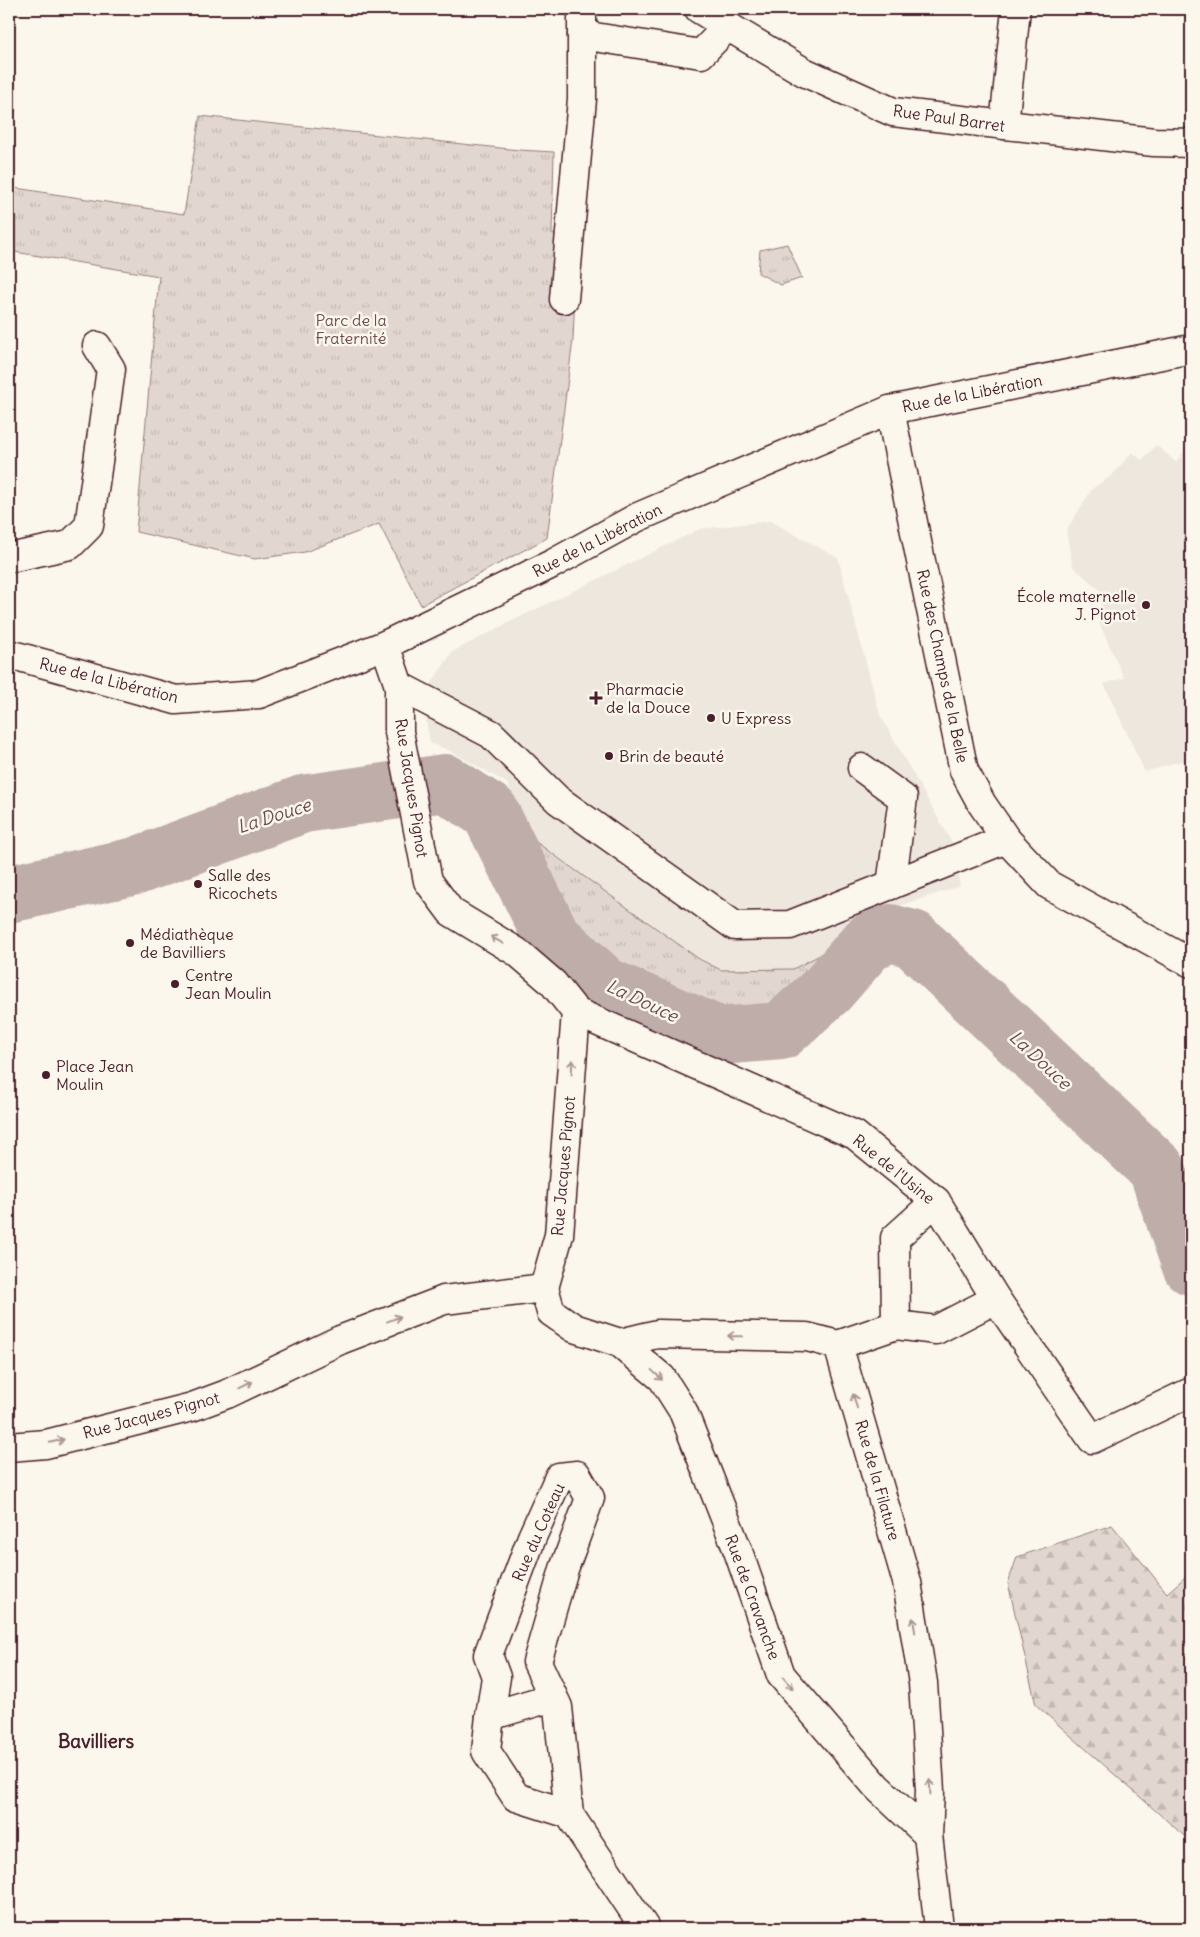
<svg xmlns="http://www.w3.org/2000/svg" width="1200" height="1937" font-family="Delius,sans-serif">
<style>
.built{fill:#eee7de}
.grass{fill:url(#grass-tufts);stroke:#967b7e}
.forest{fill:url(#forest-firs);stroke:#967b7e}
.lines{fill:none;stroke-linecap:round;stroke-linejoin:round}
.river{stroke:#bfadaa;stroke-width:58}
.minor-casing{stroke:#4a1f2b;stroke-width:31}
.minor{stroke:#fbf7ec;stroke-width:28}
.oneway{stroke:#ab9695}
.poi-dot{fill:#4a1f2b;stroke:#fbf7ec;stroke-width:2}
.labels{text-anchor:middle;stroke-width:5;stroke-linejoin:round;paint-order:stroke}
.street-label{font-size:16px;fill:#4a1f2b;stroke:#fbf7ec}
.park-label{font-size:16px;fill:#704d54;stroke:#fbf7ec}
.poi-label{font-size:16px;fill:#4a1f2b;stroke:#fbf7ec;text-anchor:start}
.water-label{font-size:18px;font-style:italic;fill:#6d4a51;stroke:#fbf7ec}
.quarter-label{font-size:19px;font-weight:bold;fill:#4a1f2b;stroke:#fbf7ec}
</style>
<defs>
<pattern id="grass-tufts" width="24" height="20" patternUnits="userSpaceOnUse" patternTransform="scale(1.25)"><rect width="24" height="20" fill="#e2d7d0"/><path d="M3 7l-1-3M5 7V3M7 7l1-3M15 17l-1-3M17 17v-4M19 17l1-3" fill="none" stroke="#c3b8b3"/></pattern>
<pattern id="forest-firs" width="22" height="20" patternUnits="userSpaceOnUse" patternTransform="scale(1.25)"><rect width="22" height="20" fill="#e2d7d0"/><path d="M5 1l3.5 6h-7zM16 11l3.5 6h-7z" fill="#c3b8b3"/></pattern>
</defs>
<rect width="100%" height="100%" fill="#fbf7ec"/>
<filter id="ink" filterUnits="userSpaceOnUse"><feTurbulence type="fractalNoise" baseFrequency=".02" numOctaves="2"/><feDisplacementMap in="SourceGraphic" scale="10" xChannelSelector="R" yChannelSelector="G"/><feConvolveMatrix kernelMatrix="1 2 1 2 8 2 1 2 1" color-interpolation-filters="sRGB"/></filter>
<g filter="url(#ink)">
<!-- built -->
<g class="built">
<polygon points="1156,445 1176,462 1188,446 1191,445 1191,758 1145,772 1104,684 1124,678 1095,614 1107,596 1073,567 1066,531 1092,489 1112,475 1132,452 1142,460"/>
<polygon points="770,521 838,558 880,715 955,848 960,886 871,915 851,939 793,969 721,970 699,959 529,837 507,783 450,751 430,743 422,698 452,652 524,615 700,529"/>
</g>
<!-- grass -->
<g class="grass">
<polygon points="200,116 519,150 554,152 552,234 577,238 573,340 547,538 421,605 379,524 305,552 255,559 136,532 159,276 9,251 9,187 184,214"/>
<polygon points="787,244 802,278 781,285 758,273 760,250"/>
<polygon points="529,837 699,959 721,970 793,969 851,939 788,1011 753,1023 733,1024 620,981 602,971 576,945 541,895 523,851"/>
</g>
<!-- forest -->
<polygon class="forest" points="1112,1525 1167,1593 1191,1572 1191,1842 1036,1705 1008,1583 1017,1557"/>
<g class="lines">
<!-- river -->
<polyline class="river" points="9,894 136,866 303,804 445,783 490,812 552,937 605,986 720,1036 781,1031 828,989 869,942 890,933 913,939 1157,1169 1191,1266"/>
<!-- minor casing -->
<g class="minor-casing">
<g id="minor">
<polyline points="699,9 804,72 893,112 1154,142 1191,143"/>
<polyline points="582,35 701,54 727,27"/>
<polyline points="1004,125 1016,9"/>
<polyline points="564,299 582,99 582,9"/>
<polyline points="890,410 964,771 982,804 1006,839 1049,885 1191,963"/>
<polyline points="9,558 70,545 89,526 111,369 97,346"/>
<polyline points="385,645 399,686 399,732 428,881 451,912 517,952 553,983 576,1012 559,1235 544,1288"/>
<polyline points="9,654 176,700 259,694 385,645 552,564 638,517 890,410 1191,349"/>
<polyline points="399,686 491,734 558,800 735,926 790,925 1006,839"/>
<polyline points="862,768 903,798 891,885"/>
<polyline points="576,1012 855,1135 936,1201 996,1299 1092,1439 1191,1392"/>
<polyline points="544,1288 551,1312 574,1328 620,1343 662,1378 683,1411 738,1551 781,1675 877,1787 928,1835"/>
<polyline points="896,1325 936,1330 996,1299"/>
<polyline points="620,1343 657,1334 807,1337 838,1345 907,1582 923,1683 930,1791 928,1835 939,1928"/>
<polyline points="838,1345 896,1325 895,1238 936,1201"/>
<polyline points="9,1447 46,1444 192,1407 227,1394 340,1340 444,1300 544,1288"/>
<polyline points="490,1716 553,1697"/>
<polyline points="569,1814 516,1797 486,1751 490,1716 496,1677 488,1655 532,1537 559,1477 577,1475 590,1498 564,1569 537,1662 558,1707 569,1814 645,1928"/>
</g>
</g>
<!-- minor -->
<use href="#minor" class="minor"/>
</g>
<!-- one-way arrows -->
<defs><path id="oneway-shaft" d="M-6 0H5M1.5-3L5.5 0L1.5 3" fill="none" stroke-width="1.6" stroke-linecap="round" stroke-linejoin="round" transform="scale(1.25)"/></defs>
<g class="oneway">
<use href="#oneway-shaft" transform="translate(497 940) rotate(-149)"/>
<use href="#oneway-shaft" transform="translate(572 1067) rotate(-86)"/>
<use href="#oneway-shaft" transform="translate(394 1319) rotate(-21)"/>
<use href="#oneway-shaft" transform="translate(735 1336) rotate(-179)"/>
<use href="#oneway-shaft" transform="translate(657 1375) rotate(43)"/>
<use href="#oneway-shaft" transform="translate(246 1385) rotate(-26)"/>
<use href="#oneway-shaft" transform="translate(855 1401) rotate(-106)"/>
<use href="#oneway-shaft" transform="translate(57 1441) rotate(-14)"/>
<use href="#oneway-shaft" transform="translate(914 1625) rotate(-99)"/>
<use href="#oneway-shaft" transform="translate(788 1683) rotate(49)"/>
<use href="#oneway-shaft" transform="translate(930 1787) rotate(-93)"/>
</g>
</g>
<!-- markers -->
<g class="poi-dot">
<circle cx="1146" cy="605" r="5"/>
<path d="M593.5 690.5h5v5h5v5h-5v5h-5v-5h-5v-5h5z"/>
<circle cx="711" cy="718" r="5"/>
<circle cx="609" cy="756" r="5"/>
<circle cx="198" cy="884" r="5"/>
<circle cx="130" cy="943" r="5"/>
<circle cx="175" cy="984" r="5"/>
<circle cx="46" cy="1075" r="5"/>
</g>
<g class="labels">
<!-- street labels -->
<g class="street-label">
<text transform="translate(949 118) rotate(8)" y="6">Rue Paul Barret</text>
<text transform="translate(972 393) rotate(-11)" y="6">Rue de la Libération</text>
<text transform="translate(597 540) rotate(-27)" y="6">Rue de la Libération</text>
<text transform="translate(943 666) rotate(78)" y="6">Rue des Champs de la Belle</text>
<text transform="translate(109 680) rotate(14)" y="6">Rue de la Libération</text>
<text transform="translate(412 788) rotate(81)" y="6">Rue Jacques Pignot</text>
<text transform="translate(563 1166) rotate(-85)" y="6">Rue Jacques Pignot</text>
<text transform="translate(894 1169) rotate(39)" y="6">Rue de l'Usine</text>
<text transform="translate(151 1415) rotate(-15)" y="6">Rue Jacques Pignot</text>
<text transform="translate(878 1480) rotate(74)" y="6">Rue de la Filature</text>
<text transform="translate(538 1532) rotate(-66)" y="6">Rue du Coteau</text>
<text transform="translate(753 1597) rotate(70)" y="6">Rue de Cravanche</text>
</g>
<!-- park labels -->
<g class="park-label">
<text x="351" y="326">Parc de la<tspan x="351" dy="18">Fraternité</tspan></text>
</g>
<!-- poi labels -->
<g class="poi-label">
<text x="1136" y="602" text-anchor="end">École maternelle<tspan x="1136" dy="18">J. Pignot</tspan></text>
<text x="606" y="695">Pharmacie<tspan x="606" dy="18">de la Douce</tspan></text>
<text x="721" y="724">U Express</text>
<text x="619" y="762">Brin de beauté</text>
<text x="208" y="881">Salle des<tspan x="208" dy="18">Ricochets</tspan></text>
<text x="140" y="940">Médiathèque<tspan x="140" dy="18">de Bavilliers</tspan></text>
<text x="185" y="981">Centre<tspan x="185" dy="18">Jean Moulin</tspan></text>
<text x="56" y="1072">Place Jean<tspan x="56" dy="18">Moulin</tspan></text>
</g>
<!-- water labels -->
<g class="water-label">
<text transform="translate(274 816) rotate(-18)" y="6">La Douce</text>
<text transform="translate(642 1001) rotate(25)" y="6">La Douce</text>
<text transform="translate(1040 1060) rotate(43)" y="6">La Douce</text>
</g>
<!-- quarter labels -->
<g class="quarter-label">
<text x="96" y="1748">Bavilliers</text>
</g>
</g>
<!-- margin -->
<rect width="1200" height="1937" fill="none" stroke="#fbf7ec" stroke-width="30"/>
<rect x="15" y="15" width="1170" height="1907" fill="none" stroke="#4a1f2b" stroke-width="2" filter="url(#ink)"/>
</svg>
